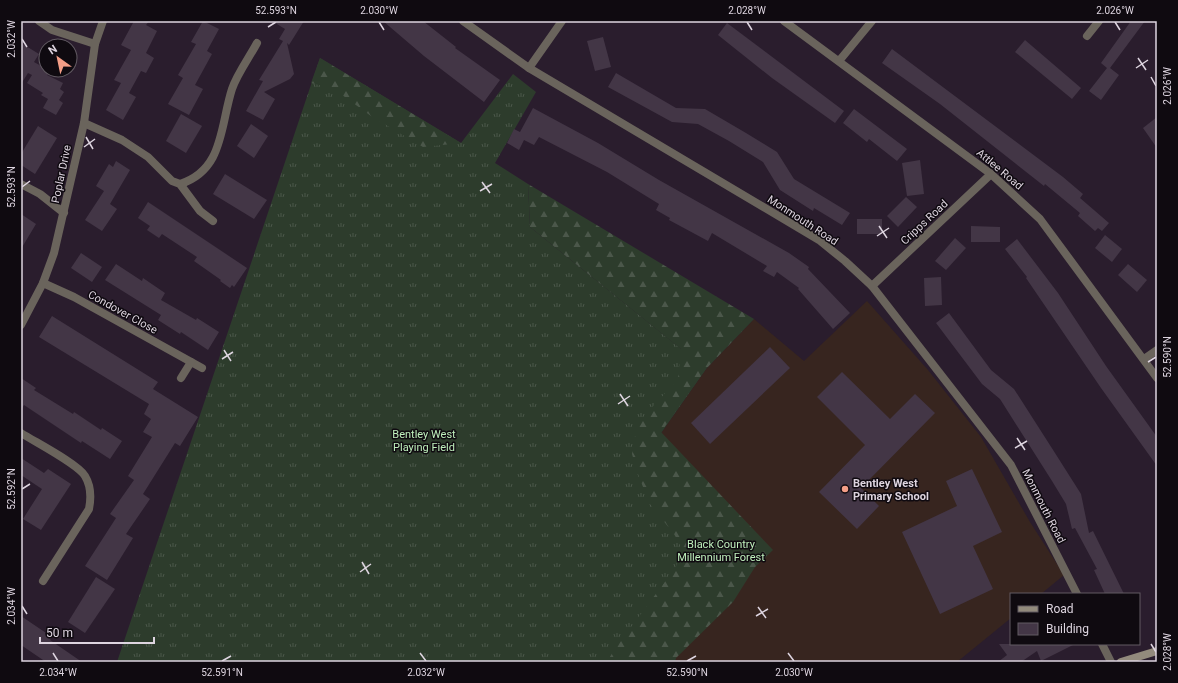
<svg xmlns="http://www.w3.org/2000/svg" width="1178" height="683" font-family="Roboto,sans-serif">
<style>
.education{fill:#37251f}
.grass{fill:url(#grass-tufts)}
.forest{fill:url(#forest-firs)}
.building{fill:#433646}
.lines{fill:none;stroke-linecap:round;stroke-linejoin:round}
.street{stroke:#6a645c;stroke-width:8}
.secondary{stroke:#928a7c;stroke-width:8}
.ticks{fill:none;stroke:#ded5e0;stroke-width:1.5}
.poi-dot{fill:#f49e87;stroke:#0f0a10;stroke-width:1.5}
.labels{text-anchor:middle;stroke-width:3;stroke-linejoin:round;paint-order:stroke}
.street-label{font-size:11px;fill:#ded5e0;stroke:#0f0a10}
.park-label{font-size:11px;fill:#bfefbc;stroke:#0f0a10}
.poi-label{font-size:11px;font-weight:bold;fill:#ded5e0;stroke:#0f0a10;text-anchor:start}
.neatline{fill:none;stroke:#ded5e0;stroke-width:1.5}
.ticks-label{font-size:10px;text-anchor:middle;fill:#ded5e0}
</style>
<defs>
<pattern id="grass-tufts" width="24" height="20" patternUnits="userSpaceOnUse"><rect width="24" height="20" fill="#2d3c2c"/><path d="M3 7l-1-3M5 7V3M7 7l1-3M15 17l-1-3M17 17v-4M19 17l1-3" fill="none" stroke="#4b574a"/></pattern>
<pattern id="forest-firs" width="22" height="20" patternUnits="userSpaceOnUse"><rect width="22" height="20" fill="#2d3c2c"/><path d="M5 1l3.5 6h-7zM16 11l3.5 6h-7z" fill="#4b574a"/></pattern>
</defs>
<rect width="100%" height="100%" fill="#2a1d2d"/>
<!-- education -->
<polygon class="education" points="867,301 928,370 981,437 1030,522 1064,575 1041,594 1011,594 1011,618 957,662 643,662 645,456 706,369 754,319 804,361"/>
<!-- grass -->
<polygon class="grass" points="320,58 461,143 513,74 536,92 495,163 528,184 530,227 706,369 645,456 745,554 643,662 117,662"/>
<!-- forest -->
<g class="forest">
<polygon points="320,58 461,143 423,147 371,116 334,89 311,83"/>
<polygon points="528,184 754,319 706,369 661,432 773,550 755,567 733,602 676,658 675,662 607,662 614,650 676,567 682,548 674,534 650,504 639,477 632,454 637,424 678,379 681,349 530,227"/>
</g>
<!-- building -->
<g class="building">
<polygon points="134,21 149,21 146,25 157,31 146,53 154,58 146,73 141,71 129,93 136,97 123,120 106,110 121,83 114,80 131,50 121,45"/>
<polygon points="203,21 219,29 207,51 212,54 195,85 203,89 189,115 168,104 183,78 178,75 196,44 191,42"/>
<polygon points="272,21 304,21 289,45 287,43 294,74 290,79 264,92 275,99 263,120 246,111 263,81 259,80 283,41 279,39 285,29"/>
<polygon points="383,21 423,21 456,47 455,48 500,80 484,102 424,56"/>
<polygon points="1131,21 1145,21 1110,68 1119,75 1101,100 1089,91 1107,68 1101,63"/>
<polygon points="727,23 844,111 835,123 772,78 718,35"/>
<polygon points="603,37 611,67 595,71 587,41"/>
<polygon points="1025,40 1081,88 1072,99 1015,52"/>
<polygon points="21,43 39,54 34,62 50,71 47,75 63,83 60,89 64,92 59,100 63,103 56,115 43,108 48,99 41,95 43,93 27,83 32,75 28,73 21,84"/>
<polygon points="892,49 1063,177 1083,194 1080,198 1109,223 1102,231 1098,228 1095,231 1078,216 1080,213 1045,184 1044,186 940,104 882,63"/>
<polygon points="616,73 676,108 705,109 746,133 777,152 794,179 850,213 842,225 814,208 813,211 780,190 763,162 729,141 698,124 672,122 608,87"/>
<polygon points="533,108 598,143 659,180 789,253 809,267 808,269 850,313 833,329 798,289 799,288 777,272 774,277 763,271 767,266 712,233 708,241 669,220 670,218 656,210 659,204 607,172 539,137 534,145 524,140 519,150 507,143 514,129 520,132"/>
<polygon points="854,109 907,149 897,161 869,139 867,142 843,123"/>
<polygon points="181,114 202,126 186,153 166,141"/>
<polygon points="1157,117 1157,148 1143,128"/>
<polygon points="251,124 268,136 254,158 237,146"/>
<polygon points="38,126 57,138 35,174 21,165 21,154"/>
<polygon points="920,160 924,194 907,196 902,163"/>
<polygon points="116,161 130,170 110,204 117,209 102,231 85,220 104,191 96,186 109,164 113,167"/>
<polygon points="225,174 267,200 254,219 213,194"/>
<polygon points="906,197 917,207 898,227 887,216"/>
<polygon points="148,202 247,268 234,287 232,285 230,288 220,281 221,280 194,261 197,257 162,234 159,238 147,230 150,226 138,218"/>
<polygon points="21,214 36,224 21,249"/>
<rect x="857" y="219" width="25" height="15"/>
<polygon points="971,226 1000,227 1000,242 971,242"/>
<polygon points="1105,235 1122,249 1112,262 1095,248"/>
<polygon points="955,238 966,248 946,270 935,261"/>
<polygon points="1017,239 1058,293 1106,366 1157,437 1157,466 1101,388 1026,278 1027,277 1005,249"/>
<polygon points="81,253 102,267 92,282 71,268"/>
<polygon points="116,264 142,281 143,278 165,293 161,300 196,320 197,318 219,332 208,350 181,332 180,334 158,320 161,315 105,280"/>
<polygon points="1128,264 1147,280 1137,292 1118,275"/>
<polygon points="941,277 942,305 925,306 924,278"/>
<polygon points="949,313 991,370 1014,389 1055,453 1081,494 1089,533 1093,531 1124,594 1105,594 1094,570 1097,569 1075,528 1072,529 1066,504 1052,481 1000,399 982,384 936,323"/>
<polygon points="52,316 158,382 153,389 198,417 180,446 175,443 143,494 150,499 126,534 133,538 107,580 85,566 116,518 110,514 134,480 128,476 152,437 143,432 151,419 144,414 149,404 39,337"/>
<polygon points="770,347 790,368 710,444 691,423"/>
<polygon points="842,372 890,419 915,394 935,413 861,488 879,506 857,529 819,492 865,445 817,397"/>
<polygon points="21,378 36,388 34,390 73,414 74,412 101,430 102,428 122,441 110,459 82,441 81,443 24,405 21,410"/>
<polygon points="21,458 44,473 48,469 71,484 41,530 23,519 42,489 21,475"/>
<polygon points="972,469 1002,532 973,546 993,589 940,614 902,532 957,506 946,481"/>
<polygon points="96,577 115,589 85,633 68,622"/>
<polygon points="21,616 52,637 50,640 82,662 46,662 21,645"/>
<polygon points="999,644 1075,644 1041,661 1037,651 1021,662 998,662 1007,655"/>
</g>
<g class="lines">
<!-- street -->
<g class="street">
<polyline points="39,21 52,30 95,44"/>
<polyline points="463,21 529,68 819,240 845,261 872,286 1011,465 1077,594"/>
<polyline points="784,21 991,174 1040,219 1157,378"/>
<polyline points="1087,36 1099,21"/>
<polyline points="839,61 872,21"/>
<polyline points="529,68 562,21"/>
<polyline points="84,123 122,140 148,157 172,181 180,184 200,211 213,221"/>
<polyline points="21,184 40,194 64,213"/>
<path d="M180,184C224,170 220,126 232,89C237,74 249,58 257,43"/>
<polyline points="43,283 74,297 202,368"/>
<polyline points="872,286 991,174"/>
<polyline points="21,325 43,283 54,253 84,123 95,44 103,21"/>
<polyline points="1144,359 1157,350"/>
<polyline points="181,378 191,362"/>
<path d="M21,433C35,442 78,464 85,476C91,486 91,499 89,509L43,581"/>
<polyline points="1102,644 1111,662"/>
</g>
<!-- secondary -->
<polyline class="secondary" points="1121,662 1157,651"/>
</g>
<!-- ticks -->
<path class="ticks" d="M379,22L384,30M747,22L752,30M1115,22L1120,30M268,27L276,22M22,39L27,47M1138,58L1146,70M1136,68L1148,60M1151,77L1156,86M86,137L93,149M84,147L95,139M482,182L490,193M22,187L30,181M480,191L492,184M879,226L887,238M877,236L889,228M224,350L231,361M222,359L233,352M1148,362L1156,357M620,394L628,406M618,404L630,396M1017,438L1025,450M1015,448L1027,441M22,489L30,484M362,562L369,574M360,572L371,564M22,606L27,614M758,607L766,618M756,616L768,609M1151,644L1156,652M53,653L58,661M420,653L426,661M788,653L794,661M222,661L231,656M687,661L696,656"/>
<!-- markers -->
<circle class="poi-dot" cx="845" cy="489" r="4"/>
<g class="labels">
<!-- street labels -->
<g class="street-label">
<text transform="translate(1000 169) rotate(40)" y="4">Attlee Road</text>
<text transform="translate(61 174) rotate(-78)" y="4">Poplar Drive</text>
<text transform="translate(803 220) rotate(33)" y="4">Monmouth Road</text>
<text transform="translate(924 222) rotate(-43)" y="4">Cripps Road</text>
<text transform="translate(123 312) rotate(29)" y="4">Condover Close</text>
<text transform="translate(1044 506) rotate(63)" y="4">Monmouth Road</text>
</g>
<!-- park labels -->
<g class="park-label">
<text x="424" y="438">Bentley West<tspan x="424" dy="13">Playing Field</tspan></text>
<text x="721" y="548">Black Country<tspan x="721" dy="13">Millennium Forest</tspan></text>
</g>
<!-- poi labels -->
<g class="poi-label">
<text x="853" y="487">Bentley West<tspan x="853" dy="13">Primary School</tspan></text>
</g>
</g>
<!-- border -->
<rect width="1178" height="683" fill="none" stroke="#0f0a10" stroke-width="44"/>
<!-- legend -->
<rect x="1010" y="593" width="130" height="52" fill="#0f0a10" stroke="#625b63"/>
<rect x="1018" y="606" width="20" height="6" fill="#928a7c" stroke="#625b63"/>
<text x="1046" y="613" font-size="12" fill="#ded5e0">Road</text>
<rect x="1018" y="623" width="20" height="12" fill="#433646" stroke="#625b63"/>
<text x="1046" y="633" font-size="12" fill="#ded5e0">Building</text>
<!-- north arrow -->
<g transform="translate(58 58) rotate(327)"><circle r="19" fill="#0f0a10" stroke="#625b63"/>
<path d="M0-3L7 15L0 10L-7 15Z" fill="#f49e87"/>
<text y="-6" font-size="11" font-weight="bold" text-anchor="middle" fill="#ded5e0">N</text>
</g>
<!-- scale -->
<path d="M40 637v6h114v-6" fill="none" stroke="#ded5e0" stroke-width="2"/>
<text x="46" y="637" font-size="12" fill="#ded5e0" stroke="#0f0a10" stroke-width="3" paint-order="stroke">50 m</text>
<rect x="22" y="22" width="1134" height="639" class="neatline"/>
<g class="ticks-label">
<text x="276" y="14">52.593°N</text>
<text x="379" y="14">2.030°W</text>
<text x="747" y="14">2.028°W</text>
<text x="1115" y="14">2.026°W</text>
<text transform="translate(11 39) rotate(-90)" y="4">2.032°W</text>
<text transform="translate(1167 86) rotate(-90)" y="4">2.026°W</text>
<text transform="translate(11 187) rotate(-90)" y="4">52.593°N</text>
<text transform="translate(1167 357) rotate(-90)" y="4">52.590°N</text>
<text transform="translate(11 489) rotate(-90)" y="4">52.592°N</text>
<text transform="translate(11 606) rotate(-90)" y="4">2.034°W</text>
<text transform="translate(1167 652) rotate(-90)" y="4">2.028°W</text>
<text x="58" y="676">2.034°W</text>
<text x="222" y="676">52.591°N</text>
<text x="426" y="676">2.032°W</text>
<text x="687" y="676">52.590°N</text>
<text x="794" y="676">2.030°W</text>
</g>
</svg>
